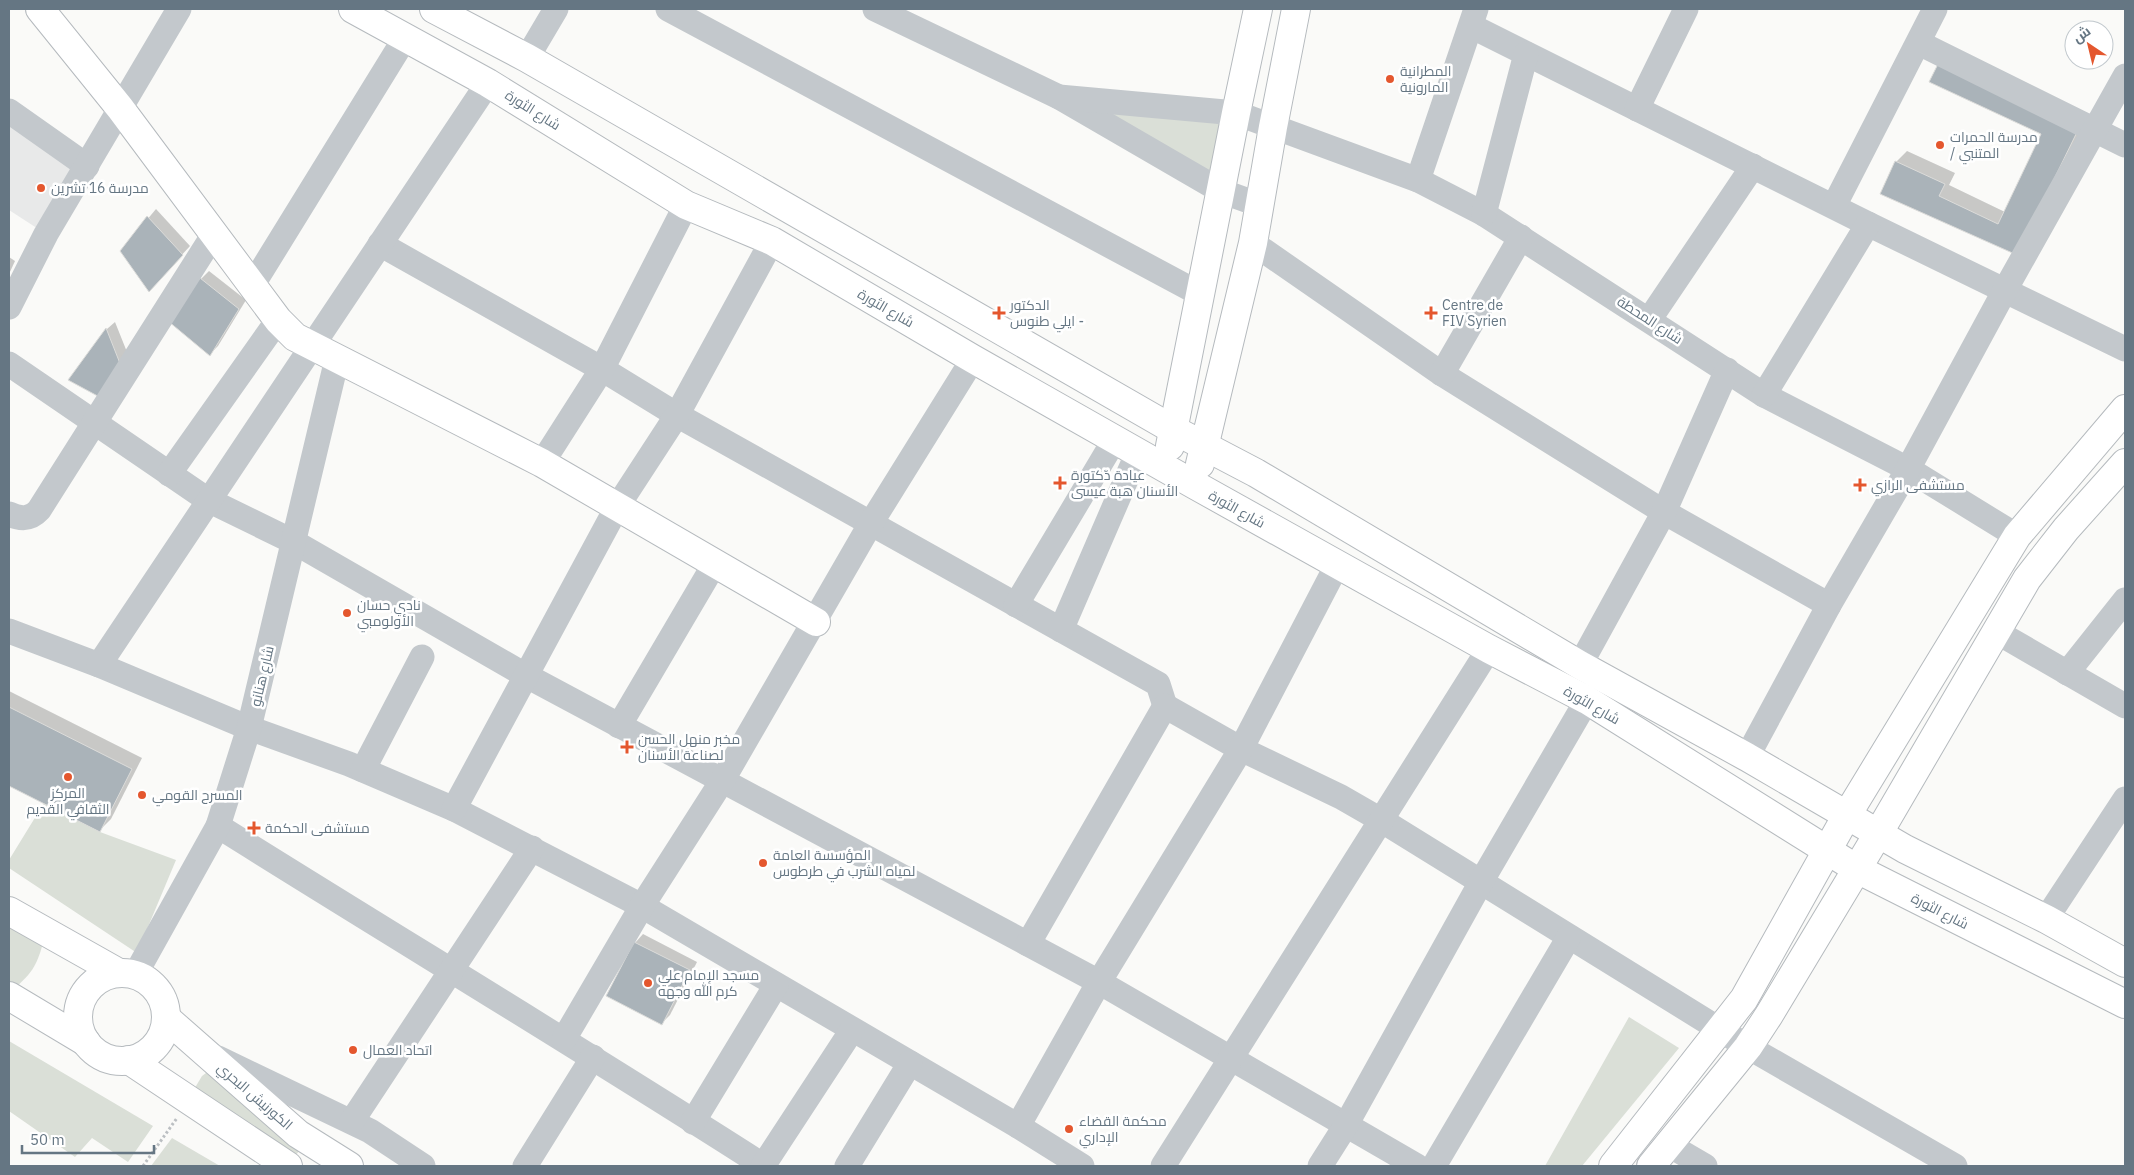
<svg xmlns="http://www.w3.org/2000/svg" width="2134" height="1175" font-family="'IBM Plex Sans',Cairo,sans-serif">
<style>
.built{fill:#e8e9e9}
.green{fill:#dadfd7}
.shadow{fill:#0003}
.building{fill:#aab3b9;stroke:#dcdcda}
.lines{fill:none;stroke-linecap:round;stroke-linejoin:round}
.major-casing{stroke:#b5babe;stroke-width:30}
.path{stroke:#bbbfc2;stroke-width:3;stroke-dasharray:2.5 2.5;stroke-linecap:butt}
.minor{stroke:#c3c8cc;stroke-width:25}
.major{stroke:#fff;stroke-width:28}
.poi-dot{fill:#e4572e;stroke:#fff;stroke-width:2}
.labels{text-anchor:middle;stroke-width:5;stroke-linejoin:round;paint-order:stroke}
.poi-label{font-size:14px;fill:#657683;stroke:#fff;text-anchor:start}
.street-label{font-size:14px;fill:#657683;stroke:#fff}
</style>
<rect width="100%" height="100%" fill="#fafaf8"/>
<!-- built -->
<polygon class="built" points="9,111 87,166 46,234 9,210"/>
<!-- green -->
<g class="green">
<polygon points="1083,103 1222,116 1210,178"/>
<polygon points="44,803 100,832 176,860 137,953 9,868 9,860"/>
<path d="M9,911L44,938C38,965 31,976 9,992Z"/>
<polygon points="1629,1017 1679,1048 1582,1166 1545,1166"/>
<polygon points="9,1041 153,1126 128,1162 92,1138 75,1157 9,1111"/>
<polygon points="218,1064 307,1140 288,1166 193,1091 202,1076"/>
<polygon points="172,1138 220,1166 151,1166"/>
</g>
<!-- shadow -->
<g class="shadow">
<polygon points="2089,116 2028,243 1881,193 1896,162 1907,151 1955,173 1949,185 2005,212"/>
<polygon points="156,209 190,246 157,282 121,251"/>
<polygon points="9,257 15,261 9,274"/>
<polygon points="209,271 246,300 218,346 210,354 201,279"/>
<polygon points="115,322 131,362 70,380 107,329"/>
<polygon points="9,691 142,758 111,819 100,830 9,784"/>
<polygon points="643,934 697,962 670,1015 662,1023 635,943"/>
</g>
<!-- building -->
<g class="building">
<polygon points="1940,60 2079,128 2017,255 1880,194 1895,161 1945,184 1939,196 1998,224 2041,134 1929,82"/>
<polygon points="147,216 183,255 149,292 120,251"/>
<polygon points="200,278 239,309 210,356 168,321"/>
<polygon points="106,328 123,371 105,400 68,380"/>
<polygon points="9,707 132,769 100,832 9,786"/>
<polygon points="634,942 690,970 662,1025 606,996"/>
</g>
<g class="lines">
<!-- major casing -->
<g class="major-casing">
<g id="major">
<polyline points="40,9 120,108 278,320 295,337 542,463 816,622"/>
<polyline points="353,9 488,83 686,205 772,241 973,359 1195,485 1489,649 1587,700 1857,869 2125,1004"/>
<polyline points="434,9 527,58 1174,430 1256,473 1580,665 1747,757 1905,849 2046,919 2125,963"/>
<polyline points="1170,446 1236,113 1258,9"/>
<polyline points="1200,464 1253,243 1273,127 1296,9"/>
<polyline points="9,911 119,973"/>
<circle cx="122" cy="1017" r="44"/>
<polyline points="9,996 86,1042"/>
<polyline points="166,1018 298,1134 349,1166"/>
<polyline points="129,1060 288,1166"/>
<polyline points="1613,1166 1744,999 1847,815 2017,536 2125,409"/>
<polyline points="1651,1166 1748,1047 1769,1015 1878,834 2027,579 2066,529 2125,463"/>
</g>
</g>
<!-- path -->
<polyline class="path" points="143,1166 177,1118"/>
<!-- minor -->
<g class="minor">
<polyline points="668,9 1200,294"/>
<polyline points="875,9 1059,97 1221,191 1260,205"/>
<polyline points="1471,26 1868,224 2125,349"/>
<polyline points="1919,43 2125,145"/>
<polyline points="527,58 556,9"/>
<polyline points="1059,97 1236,113 1418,180 1484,214 1764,395 1908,469 2017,536"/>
<polyline points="1637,109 1686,9"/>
<polyline points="9,111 87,166"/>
<polyline points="1418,180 1476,9"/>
<polyline points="1834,206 1935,9"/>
<polyline points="1484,214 1526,54"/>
<polyline points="1253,243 1442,374 1664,512 1829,605"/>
<polyline points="380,244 602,369 677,415 1158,684 1165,706"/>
<polyline points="252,286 405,38"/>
<polyline points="9,307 46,234 179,9"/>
<polyline points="1649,320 1753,166"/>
<polyline points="9,364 208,500 294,542 525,675 1099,982 1417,1166"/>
<polyline points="1442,374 1521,237"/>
<polyline points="1764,395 1868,224"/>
<polyline points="542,463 602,369 686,205"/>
<polyline points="169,474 278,320"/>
<path d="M9,514C20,519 30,520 39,510L214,234"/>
<polyline points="1016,605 1115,439"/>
<polyline points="1061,630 1138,452"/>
<polyline points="9,631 99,665 249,728 349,764 454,809 642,906 1018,1126 1082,1166"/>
<polyline points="1995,631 2125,706"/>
<polyline points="99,665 488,83"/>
<polyline points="1580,665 1664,512 1727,370"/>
<polyline points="2067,673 2125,600"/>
<polyline points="619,726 715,563"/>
<polyline points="1747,757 1829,605 1908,469 2005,290 2125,76"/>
<polyline points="363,770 422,657"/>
<polyline points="454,809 617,507 677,415 772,241"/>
<path d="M218,826C400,940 583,1050 764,1166"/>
<polyline points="2046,919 2125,799"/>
<polyline points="1028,944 1165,706 1241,749 1341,797 1381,820 1748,1047 1955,1166"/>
<polyline points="135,975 218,826 249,728 337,359"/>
<polyline points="564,1039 642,906 722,781 871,523 973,359"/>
<polyline points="218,1058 370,1131 423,1166"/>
<polyline points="352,1121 532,848"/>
<polyline points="693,1122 776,985"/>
<polyline points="1018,1126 1099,982 1241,749 1337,565"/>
<polyline points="1669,1145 1705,1166"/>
<polyline points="525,1166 593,1057"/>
<polyline points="763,1166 852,1030"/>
<polyline points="847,1166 910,1063"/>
<polyline points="1163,1166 1489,649"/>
<polyline points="1320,1166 1346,1125 1481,882 1587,700"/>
<polyline points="1434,1166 1569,937"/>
</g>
<!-- major -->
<use href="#major" class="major"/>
</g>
<!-- markers -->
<g class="poi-dot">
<circle cx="1390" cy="79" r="5"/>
<circle cx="1940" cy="145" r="5"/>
<circle cx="41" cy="188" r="5"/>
<path d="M996.5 305.5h5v5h5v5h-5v5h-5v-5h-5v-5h5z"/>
<path d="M1428.5 305.5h5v5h5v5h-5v5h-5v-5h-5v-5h5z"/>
<path d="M1057.5 475.5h5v5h5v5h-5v5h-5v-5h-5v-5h5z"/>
<path d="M1857.5 477.5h5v5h5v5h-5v5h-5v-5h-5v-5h5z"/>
<circle cx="347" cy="613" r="5"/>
<path d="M624.5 739.5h5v5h5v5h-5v5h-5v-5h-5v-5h5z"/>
<circle cx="68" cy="777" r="5"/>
<circle cx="142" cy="795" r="5"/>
<path d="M251.5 820.5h5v5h5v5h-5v5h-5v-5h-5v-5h5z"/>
<circle cx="763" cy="863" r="5"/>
<circle cx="648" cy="983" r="5"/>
<circle cx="353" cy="1050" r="5"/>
<circle cx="1069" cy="1129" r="5"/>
</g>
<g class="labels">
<!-- poi labels -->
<g class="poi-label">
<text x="1400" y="76">المطرانية<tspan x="1400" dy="16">المارونية</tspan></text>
<text x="1950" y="142">مدرسة الحمرات<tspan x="1950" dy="16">/ المتنبي</tspan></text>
<text x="51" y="193">مدرسة 16 تشرين</text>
<text x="1010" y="310">الدكتور<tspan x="1010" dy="16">ايلي طنوس -</tspan></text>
<text x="1442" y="310">Centre de<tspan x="1442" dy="16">FIV Syrien</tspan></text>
<text x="1071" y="480">عيادة دّكتورة<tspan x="1071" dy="16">الأسنان هبة عيسى</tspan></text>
<text x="1871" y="490">مستشفى الرازي</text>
<text x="357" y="610">نادي حسان<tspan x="357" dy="16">الأولومبي</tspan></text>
<text x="638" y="744">مخبر منهل الحسن<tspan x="638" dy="16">لصناعة الأسنان</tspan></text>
<text x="68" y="798" text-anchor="middle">المركز<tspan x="68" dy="16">الثقافي القديم</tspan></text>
<text x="152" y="800">المسرح القومي</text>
<text x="265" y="833">مستشفى الحكمة</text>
<text x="773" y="860">المؤسسة العامة<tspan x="773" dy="16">لمياه الشرب في طرطوس</tspan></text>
<text x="658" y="980">مسجد الإمام علي<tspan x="658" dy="16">كرم الله وجهه</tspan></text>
<text x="363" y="1055">اتحاد العمال</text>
<text x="1079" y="1126">محكمة القضاء<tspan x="1079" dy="16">الإداري</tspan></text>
</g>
<!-- street labels -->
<g class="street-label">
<text transform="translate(533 110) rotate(32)" y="5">شارع الثورة</text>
<text transform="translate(886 308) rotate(30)" y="5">شارع الثورة</text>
<text transform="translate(1650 320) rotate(33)" y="5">شارع المحطة</text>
<text transform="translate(1237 509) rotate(29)" y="5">شارع الثورة</text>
<text transform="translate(262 676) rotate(-77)" y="5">شارع هنانو</text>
<text transform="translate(1592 705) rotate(30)" y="5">شارع الثورة</text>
<text transform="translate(1940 911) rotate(27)" y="5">شارع الثورة</text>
<text transform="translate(255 1096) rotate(41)" y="5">الكورنيش البحري</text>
</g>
</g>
<!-- border -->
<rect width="2134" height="1175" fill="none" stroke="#657683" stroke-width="20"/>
<!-- north arrow -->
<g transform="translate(2089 45) rotate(325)"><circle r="24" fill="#ffffff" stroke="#c1c8cd"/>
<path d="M0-4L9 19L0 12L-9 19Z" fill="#e4572e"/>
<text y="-8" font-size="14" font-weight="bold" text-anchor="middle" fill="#657683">ش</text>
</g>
<!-- scale -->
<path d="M22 1145v8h132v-8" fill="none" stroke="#657683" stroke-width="2.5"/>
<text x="30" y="1145" font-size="15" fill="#657683" stroke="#ffffff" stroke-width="4" paint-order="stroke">50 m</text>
</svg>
